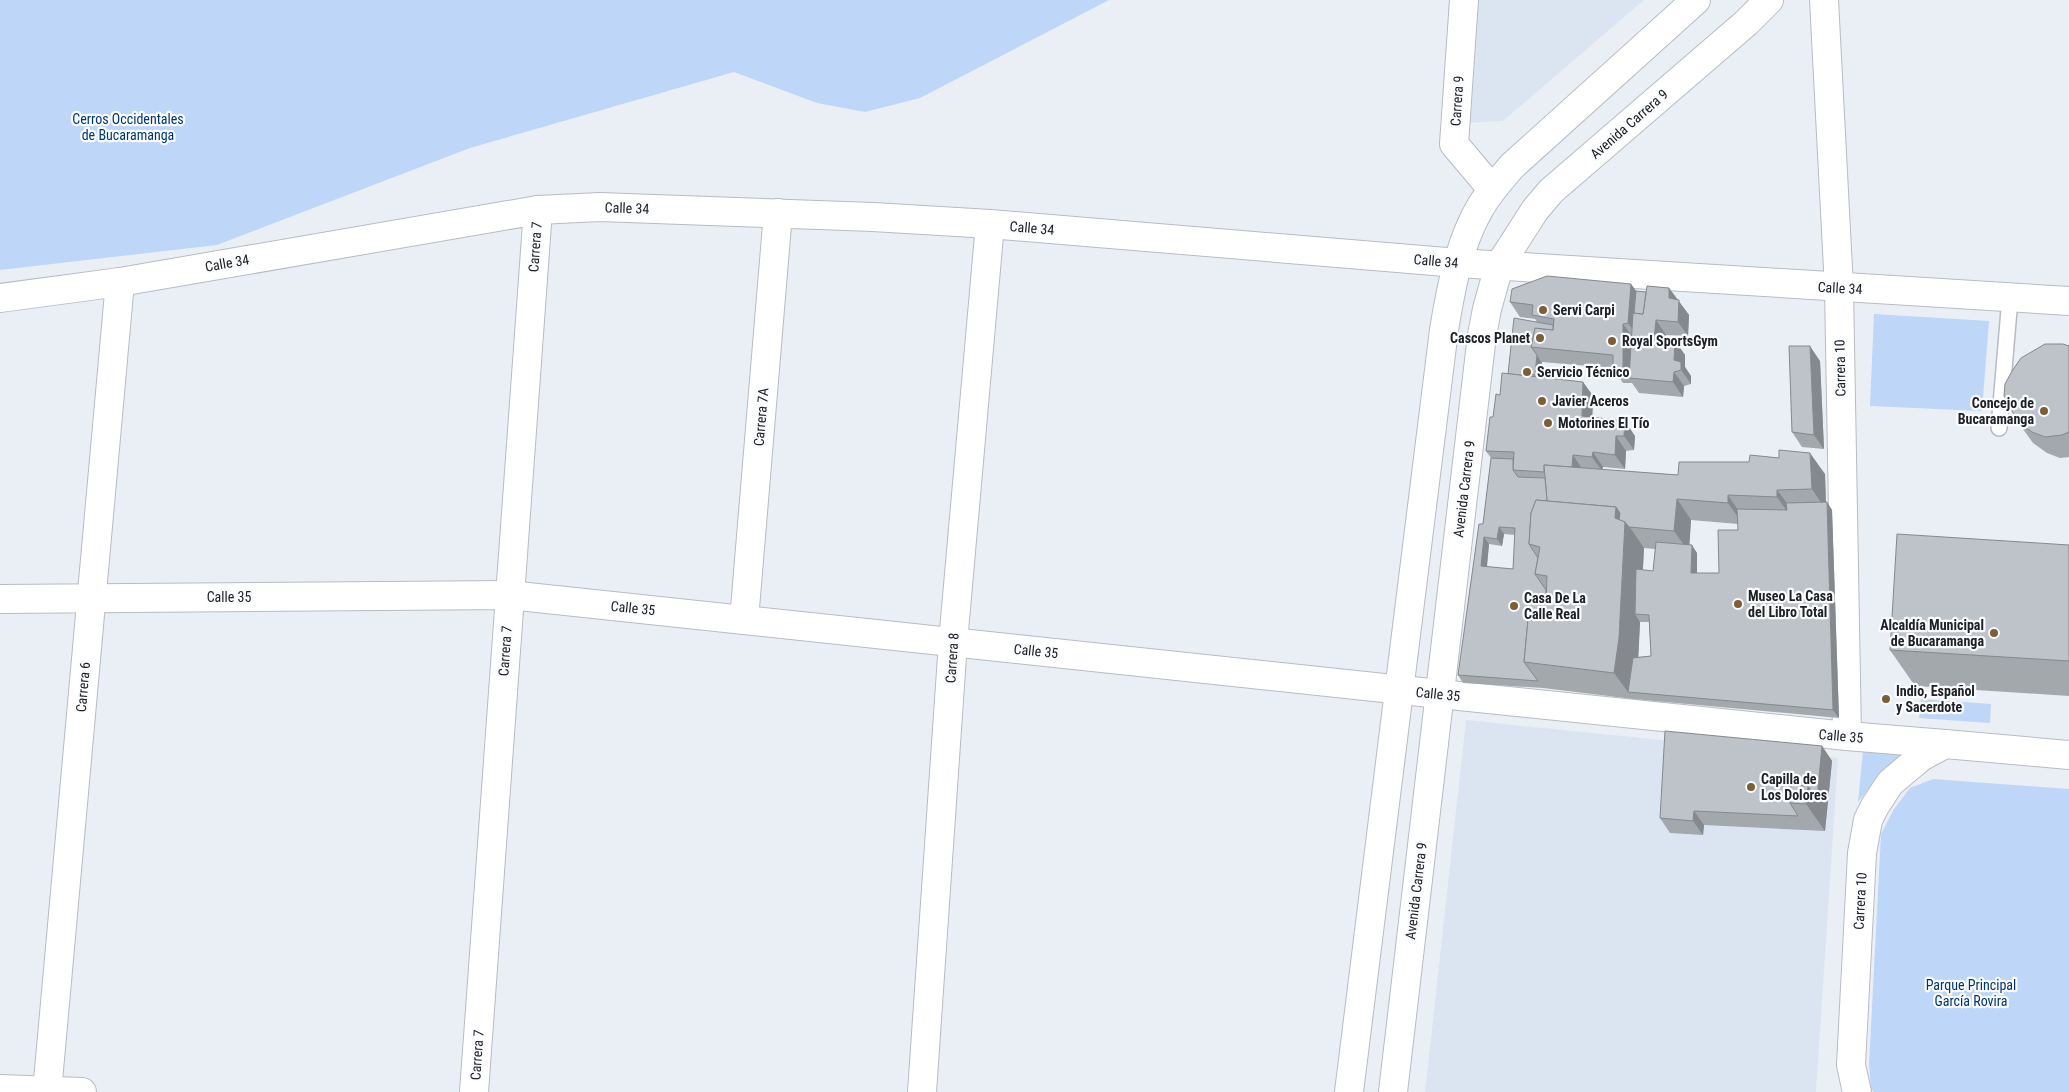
<svg xmlns="http://www.w3.org/2000/svg" width="2069" height="1092" font-family="'Roboto Condensed',sans-serif">
<style>
.built{fill:#dbe5f2}
.green{fill:#bed6f8}
.lines{fill:none;stroke-linecap:round;stroke-linejoin:round}
.service-casing{stroke:#b7bcc3;stroke-width:18}
.minor-casing{stroke:#b7bcc3;stroke-width:30}
.tertiary-casing{stroke:#b7bcc3;stroke-width:30}
.secondary-casing{stroke:#b7bcc3;stroke-width:30}
.service{stroke:#fff;stroke-width:15}
.minor{stroke:#fff;stroke-width:28}
.tertiary{stroke:#fff;stroke-width:28}
.secondary{stroke:#fff;stroke-width:28}
.wall{fill:#a3a8ad;fill-rule:evenodd}
.shaded-wall{fill:#85888d}
.building{fill:#bec3c9;stroke:#85888d;fill-rule:evenodd}
.poi-dot{fill:#7c5f33;stroke:#fafcff;stroke-width:2}
.labels{text-anchor:middle;stroke-width:4.5;stroke-linejoin:round;paint-order:stroke}
.street-label{font-size:14px;fill:#202124;stroke:#fafcff}
.park-label{font-size:14px;fill:#003578;stroke:#fafcff}
.poi-label{font-size:14px;font-weight:bold;fill:#202124;stroke:#fafcff;text-anchor:start}
</style>
<rect width="100%" height="100%" fill="#eaeff6"/>
<!-- built -->
<g class="built">
<polygon points="1477,0 1644,0 1503,121 1465,123"/>
<polygon points="1466,720 1838,758 1816,1092 1425,1092"/>
</g>
<!-- green -->
<g class="green">
<polygon points="0,0 1109,0 920,98 865,112 817,103 734,72 470,148 217,245 0,270"/>
<polygon points="1874,314 1989,321 1982,411 1870,406"/>
<polygon points="1921,699 1991,704 1990,723 1919,718"/>
<polygon points="1863,751 1904,755 1885,768 1858,802"/>
<polygon points="1933,779 2069,789 2069,1092 1874,1092 1871,1088 1869,1065 1881,834 1894,809 1910,788"/>
</g>
<g class="lines">
<!-- service casing -->
<g class="service-casing">
<polyline id="service" points="1999,428 2010,298"/>
</g>
<!-- minor casing -->
<g class="minor-casing">
<g id="minor">
<polyline points="1464,0 1454,144 1492,189"/>
<polyline points="1824,0 1839,288 1847,736"/>
<polyline points="0,298 120,282 538,210 600,207 873,217 990,224 1458,263"/>
<polyline points="744,620 778,213"/>
<polyline points="47,1092 120,282"/>
<polyline points="474,1092 538,210"/>
<polyline points="922,1092 953,642 990,224"/>
</g>
</g>
<!-- tertiary casing -->
<g class="tertiary-casing">
<g id="tertiary">
<polyline points="1458,263 2069,301"/>
<polyline points="0,599 509,595 1440,694 1847,736 1945,744"/>
<polyline points="0,1089 82,1092"/>
</g>
</g>
<!-- secondary casing -->
<g class="secondary-casing">
<g id="secondary">
<path d="M1349,1092L1444,330C1451,288 1459,243 1481,206C1490,191 1501,179 1512,166L1696,0"/>
<polyline points="1393,1092 1482,335 1487,309 1499,266 1535,210 1551,191 1746,23 1769,0"/>
<polyline points="1857,1092 1851,1065 1862,853 1868,820 1875,806 1890,783 1921,757 1945,744 2069,755"/>
</g>
</g>
<!-- service -->
<use href="#service" class="service"/>
<!-- minor -->
<use href="#minor" class="minor"/>
<!-- tertiary -->
<use href="#tertiary" class="tertiary"/>
<!-- secondary -->
<use href="#secondary" class="secondary"/>
</g>
<!-- wall -->
<g class="wall">
<path d="M1631,284L1636,291L1646,292L1669,288L1689,315L1688,336L1666,335L1665,340L1675,341L1685,355V367L1691,376V384L1684,386L1683,397L1639,393L1632,383H1623L1613,368L1542,362L1540,377L1583,382L1593,396L1592,417L1635,436L1634,450L1626,451L1625,469L1603,467L1602,470L1678,475L1825,474L1826,502L1832,510L1839,718L1633,699L1543,688L1463,683L1458,675L1483,524L1491,458L1486,451L1493,417L1500,395L1537,322L1535,319L1520,317L1510,302ZM1691,520L1738,524V530L1719,573H1697V553L1689,545ZM1504,534L1515,535L1513,569L1487,567L1489,544L1502,546ZM1644,548L1655,549L1653,571L1643,570ZM1640,622H1649L1651,656L1638,657Z"/>
<polygon points="2069,346 2069,457 2060,458 2047,453 2033,443 2018,422"/>
<polygon points="1820,361 1824,449 1802,447 1792,432"/>
<polygon points="2069,545 2069,696 1915,686 1890,650"/>
<polygon points="1822,746 1832,761 1825,831 1704,825 1703,835 1670,833 1660,818"/>
</g>
<!-- shaded-wall -->
<g class="shaded-wall">
<polygon points="1631,284 1641,298 1638,337 1628,323"/>
<polygon points="1669,288 1689,315 1688,336 1678,322 1669,298"/>
<polygon points="1656,320 1666,335 1665,354 1654,340"/>
<polygon points="1623,324 1633,338 1630,378 1623,369"/>
<polygon points="1675,341 1685,355 1685,367 1691,376 1691,384 1674,360"/>
<polygon points="1810,346 1820,361 1824,449 1814,435"/>
<polygon points="1537,355 1541,362 1542,362 1540,382 1535,375"/>
<polygon points="1674,372 1684,386 1683,397 1673,382"/>
<polygon points="1583,382 1593,396 1592,430 1582,416"/>
<polygon points="1625,421 1635,436 1634,450 1624,436"/>
<polygon points="1616,436 1626,451 1625,469 1615,455"/>
<polygon points="1593,452 1603,467 1602,471 1592,457"/>
<polygon points="1810,453 1825,474 1826,510 1812,489"/>
<polygon points="1573,455 1583,470 1571,473"/>
<polygon points="1777,490 1792,510 1792,518 1777,497"/>
<polygon points="1728,495 1742,516 1743,524 1728,503"/>
<polygon points="1677,499 1691,520 1689,552 1674,531"/>
<polygon points="1827,502 1832,510 1839,718 1833,710"/>
<polygon points="1616,507 1644,548 1640,614 1635,614 1640,622 1638,665 1628,692 1614,673 1615,518"/>
<polygon points="1499,527 1504,534 1502,546 1497,539"/>
<polygon points="1484,537 1489,544 1486,574 1481,566"/>
<polygon points="1692,545 1697,553 1697,581 1691,573"/>
<polygon points="1822,746 1832,761 1825,831 1806,804 1808,786"/>
<polygon points="1694,811 1704,825 1703,835 1693,821"/>
</g>
<!-- building -->
<g class="building">
<polygon points="1547,276 1631,284 1628,323 1623,324 1623,369 1613,369 1613,355 1531,347 1535,328 1553,330 1554,319 1532,315 1533,305 1510,302 1512,289"/>
<polygon points="1647,286 1669,288 1669,298 1679,300 1678,322 1656,320 1654,340 1675,341 1674,360 1681,362 1681,370 1674,372 1673,382 1629,378 1633,313 1643,314"/>
<polygon points="1636,291 1646,292 1643,314 1634,313"/>
<polygon points="1514,318 1553,325 1553,330 1535,328 1531,347 1537,355 1535,375 1530,374 1530,376 1508,374"/>
<polygon points="2045,344 2063,344 2069,346 2069,432 2062,435 2045,437 2032,432 2018,422 2004,396 2005,384 2012,371 2021,358"/>
<polygon points="1789,346 1810,346 1814,435 1792,432"/>
<polygon points="1502,373 1583,382 1582,416 1625,421 1624,436 1616,436 1615,455 1593,452 1592,457 1573,455 1572,467 1544,465 1544,472 1513,470 1514,452 1486,451 1490,417 1493,417 1496,394 1500,395"/>
<polygon points="1779,450 1810,453 1812,489 1777,490 1777,497 1728,495 1728,503 1677,499 1674,531 1629,527 1625,522 1619,520 1620,513 1616,507 1547,501 1544,465 1678,475 1679,462 1749,462 1750,455 1779,458"/>
<path d="M1491,458L1513,459V470L1518,477L1545,478L1547,501L1536,500L1531,513L1529,544L1538,558L1535,574L1546,590V601H1541L1540,621L1528,620L1524,662L1538,681L1458,675L1479,524H1483ZM1499,527L1515,528L1513,569L1481,566L1484,537L1497,539Z"/>
<polygon points="1536,500 1616,507 1615,518 1625,522 1619,638 1614,673 1524,662 1528,620 1540,621 1541,601 1546,601 1547,576 1535,574 1540,547 1529,544 1531,513"/>
<polygon points="1827,502 1833,710 1628,692 1633,658 1651,656 1649,615 1635,614 1636,569 1653,571 1656,542 1692,545 1691,573 1719,573 1718,530 1738,530 1737,509 1787,510 1786,503"/>
<polygon points="1897,534 2069,545 2069,661 1890,650"/>
<polygon points="1665,731 1822,746 1817,799 1808,786 1791,785 1790,803 1798,816 1694,811 1693,821 1660,818"/>
<polygon points="1791,785 1808,786 1806,804 1790,803"/>
</g>
<!-- markers -->
<g class="poi-dot">
<circle cx="1543" cy="310" r="5"/>
<circle cx="1540" cy="338" r="5"/>
<circle cx="1612" cy="341" r="5"/>
<circle cx="1527" cy="372" r="5"/>
<circle cx="1542" cy="401" r="5"/>
<circle cx="2044" cy="411" r="5"/>
<circle cx="1548" cy="423" r="5"/>
<circle cx="1738" cy="604" r="5"/>
<circle cx="1514" cy="606" r="5"/>
<circle cx="1994" cy="633" r="5"/>
<circle cx="1886" cy="699" r="5"/>
<circle cx="1751" cy="787" r="5"/>
</g>
<g class="labels">
<!-- street labels -->
<g class="street-label">
<text transform="translate(1457 101) rotate(-86)" y="5">Carrera 9</text>
<text transform="translate(1629 124) rotate(-41)" y="5">Avenida Carrera 9</text>
<text transform="translate(627 208) rotate(2)" y="5">Calle 34</text>
<text transform="translate(1032 228) rotate(5)" y="5">Calle 34</text>
<text transform="translate(535 247) rotate(-86)" y="5">Carrera 7</text>
<text transform="translate(1436 261) rotate(5)" y="5">Calle 34</text>
<text transform="translate(227 263) rotate(-10)" y="5">Calle 34</text>
<text transform="translate(1840 288) rotate(3)" y="5">Calle 34</text>
<text transform="translate(1840 368) rotate(-91)" y="5">Carrera 10</text>
<text transform="translate(761 417) rotate(-85)" y="5">Carrera 7A</text>
<text transform="translate(1464 489) rotate(-83)" y="5">Avenida Carrera 9</text>
<text x="229" y="602">Calle 35</text>
<text transform="translate(633 608) rotate(6)" y="5">Calle 35</text>
<text transform="translate(505 651) rotate(-86)" y="5">Carrera 7</text>
<text transform="translate(1036 651) rotate(6)" y="5">Calle 35</text>
<text transform="translate(952 658) rotate(-86)" y="5">Carrera 8</text>
<text transform="translate(83 687) rotate(-85)" y="5">Carrera 6</text>
<text transform="translate(1438 694) rotate(6)" y="5">Calle 35</text>
<text transform="translate(1841 736) rotate(5)" y="5">Calle 35</text>
<text transform="translate(1416 891) rotate(-83)" y="5">Avenida Carrera 9</text>
<text transform="translate(1860 901) rotate(-87)" y="5">Carrera 10</text>
<text transform="translate(477 1055) rotate(-86)" y="5">Carrera 7</text>
</g>
<!-- park labels -->
<g class="park-label">
<text x="128" y="124">Cerros Occidentales<tspan x="128" dy="16">de Bucaramanga</tspan></text>
<text x="1971" y="990">Parque Principal<tspan x="1971" dy="16">García Rovira</tspan></text>
</g>
<!-- poi labels -->
<g class="poi-label">
<text x="1553" y="315">Servi Carpi</text>
<text x="1530" y="343" text-anchor="end">Cascos Planet</text>
<text x="1622" y="346">Royal SportsGym</text>
<text x="1537" y="377">Servicio Técnico</text>
<text x="1552" y="406">Javier Aceros</text>
<text x="2034" y="408" text-anchor="end">Concejo de<tspan x="2034" dy="16">Bucaramanga</tspan></text>
<text x="1558" y="428">Motorines El Tío</text>
<text x="1748" y="601">Museo La Casa<tspan x="1748" dy="16">del Libro Total</tspan></text>
<text x="1524" y="603">Casa De La<tspan x="1524" dy="16">Calle Real</tspan></text>
<text x="1984" y="630" text-anchor="end">Alcaldía Municipal<tspan x="1984" dy="16">de Bucaramanga</tspan></text>
<text x="1896" y="696">Indio, Español<tspan x="1896" dy="16">y Sacerdote</tspan></text>
<text x="1761" y="784">Capilla de<tspan x="1761" dy="16">Los Dolores</tspan></text>
</g>
</g>
</svg>
